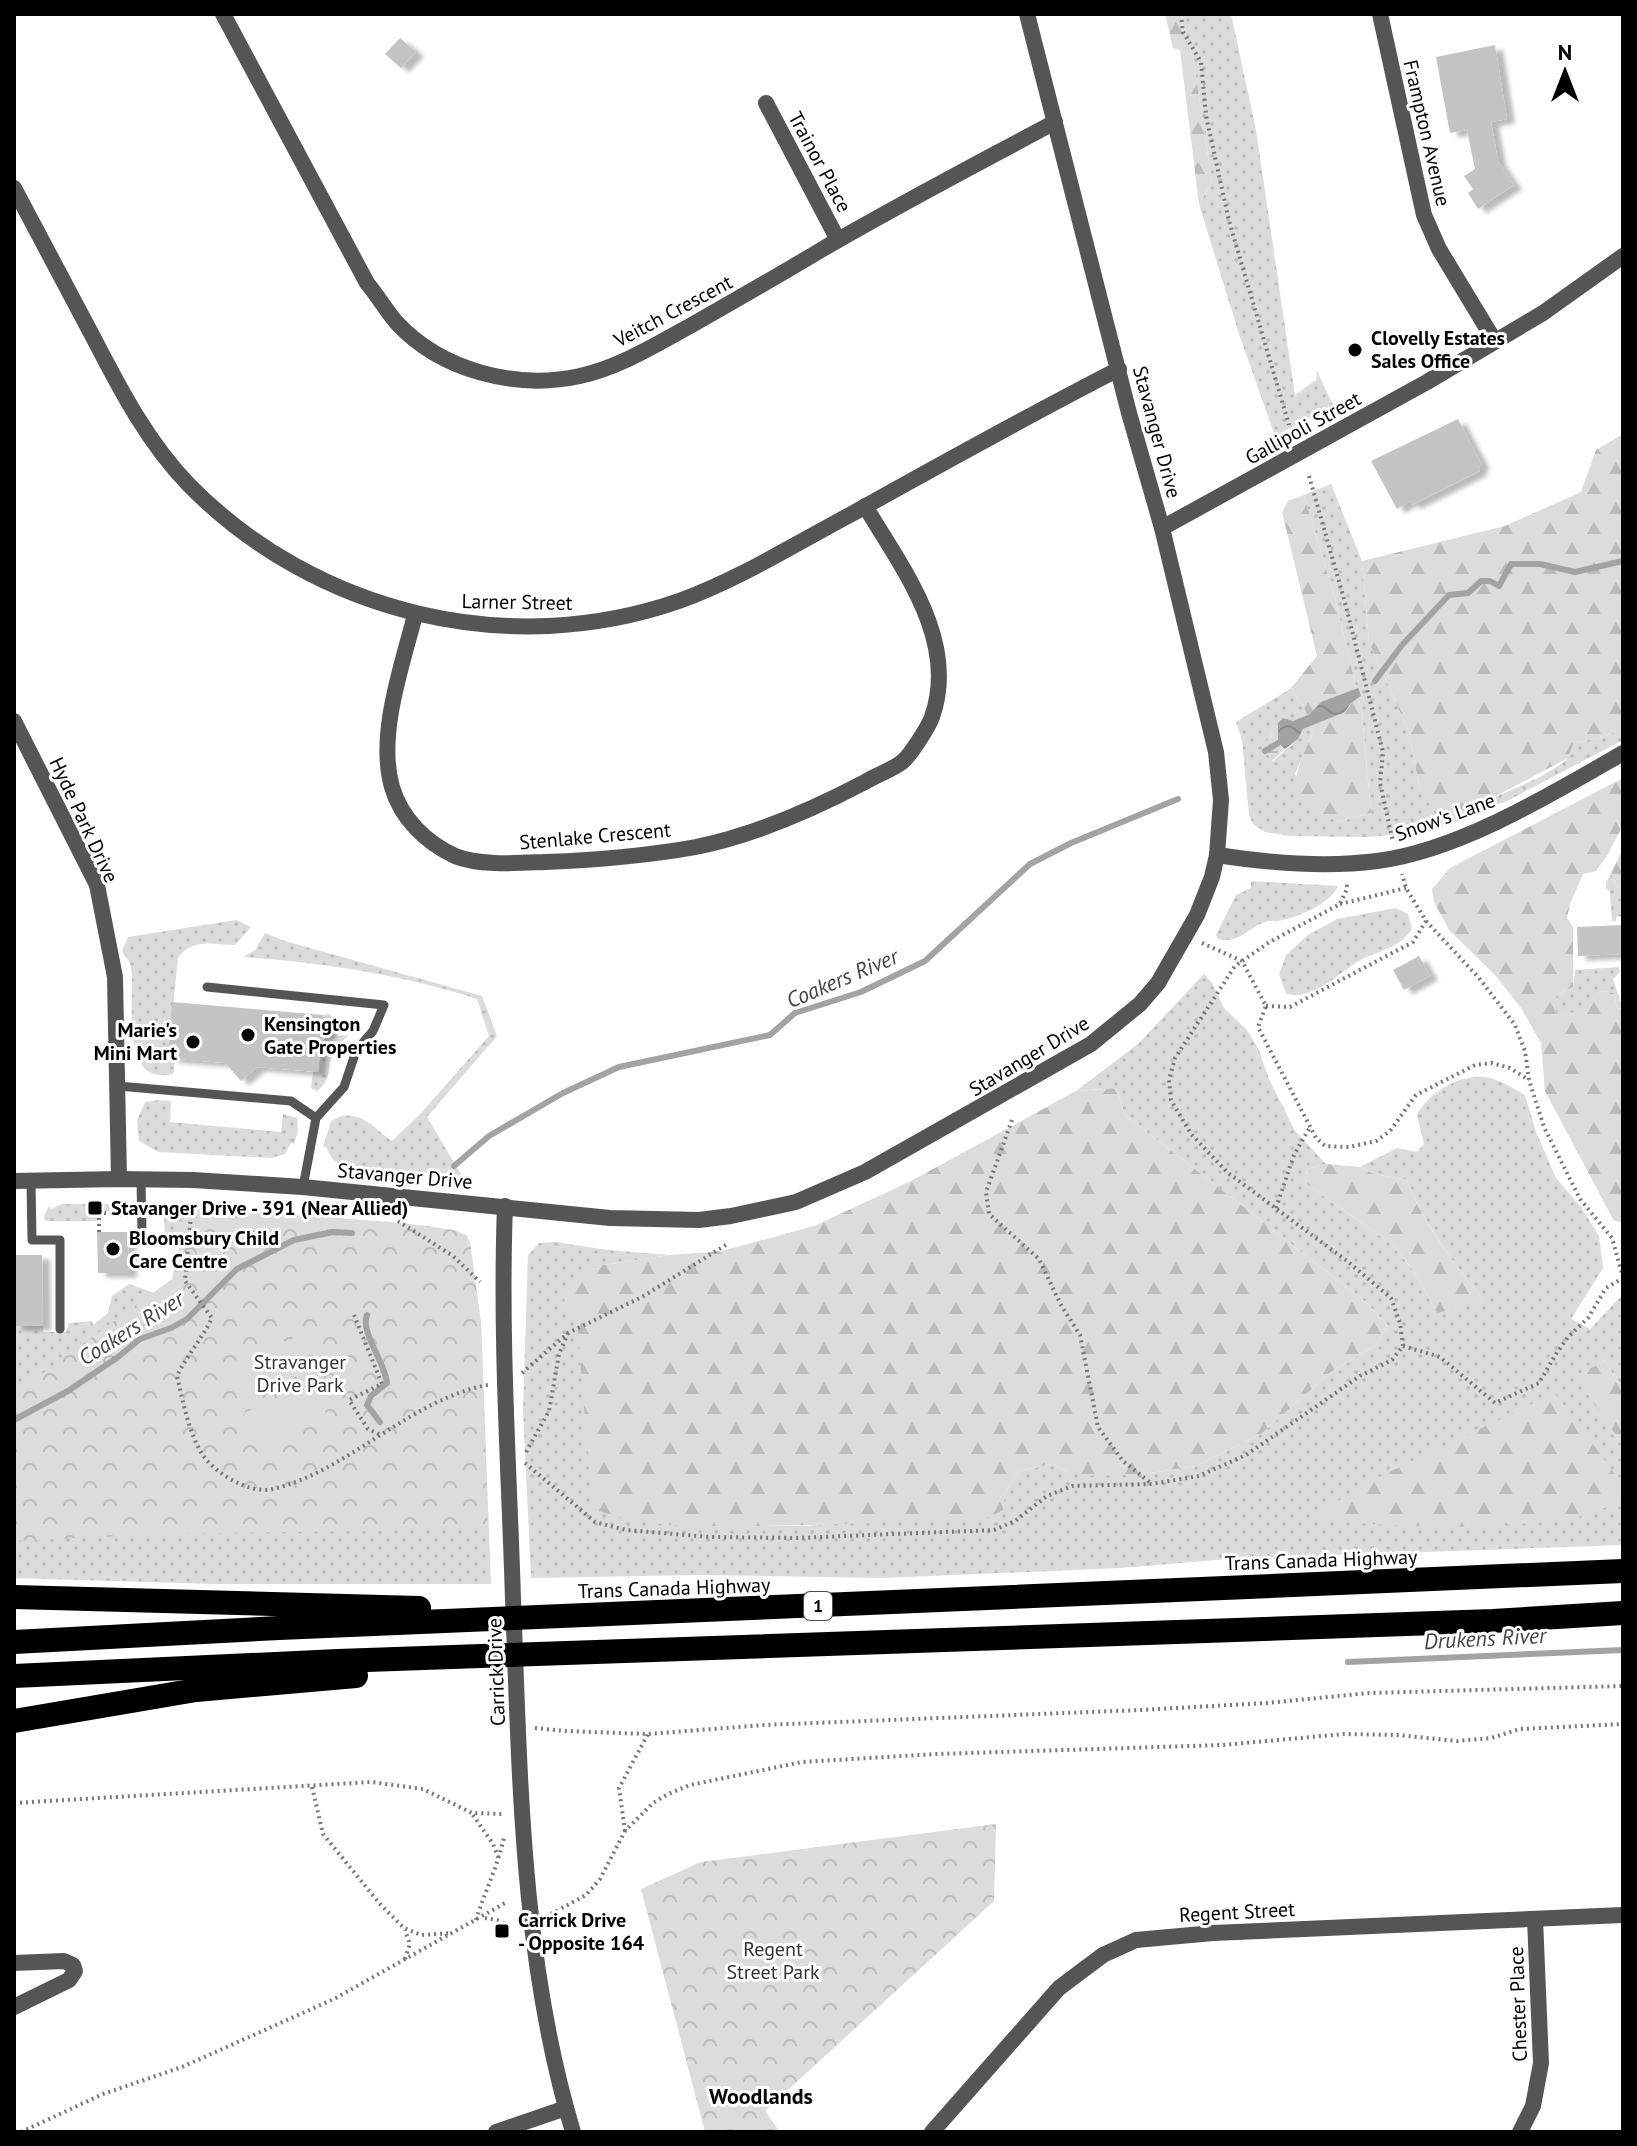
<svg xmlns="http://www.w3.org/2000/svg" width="1637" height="2146" font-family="'PT Sans',sans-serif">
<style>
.grass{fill:url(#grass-dots)}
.forest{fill:url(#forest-firs)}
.wetland{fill:url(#wetland-marsh)}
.park{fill:url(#park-crowns)}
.garden{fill:#dcdcdc}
.water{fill:url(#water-waves)}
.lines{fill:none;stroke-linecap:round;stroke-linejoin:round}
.stream{stroke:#a3a3a3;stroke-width:6}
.building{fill:#c4c4c4;filter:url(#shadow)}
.path{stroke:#777;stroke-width:4;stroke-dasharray:2 4;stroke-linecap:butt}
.service{stroke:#555;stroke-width:9}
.minor{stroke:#555;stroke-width:16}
.tertiary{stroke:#555;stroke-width:16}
.motorway{stroke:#000;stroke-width:24}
.poi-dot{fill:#000;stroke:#fff;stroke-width:3}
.labels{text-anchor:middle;stroke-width:6;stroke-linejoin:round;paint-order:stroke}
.shield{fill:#fff;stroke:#4c4c4c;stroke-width:2}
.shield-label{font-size:18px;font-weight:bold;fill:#000}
.street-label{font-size:20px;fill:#000;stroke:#fff}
.poi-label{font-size:20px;font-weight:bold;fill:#000;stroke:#fff;text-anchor:start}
.park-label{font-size:20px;fill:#333;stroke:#fff}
.water-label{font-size:22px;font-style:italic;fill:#444;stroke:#fff}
.neighbourhood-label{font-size:22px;font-weight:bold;fill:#000;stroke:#fff}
</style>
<defs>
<pattern id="grass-dots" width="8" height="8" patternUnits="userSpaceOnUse" patternTransform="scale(2)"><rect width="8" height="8" fill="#dcdcdc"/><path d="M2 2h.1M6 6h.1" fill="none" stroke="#bbb" stroke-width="1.8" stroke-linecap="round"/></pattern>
<pattern id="forest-firs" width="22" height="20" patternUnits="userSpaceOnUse" patternTransform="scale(2)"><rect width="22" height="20" fill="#dcdcdc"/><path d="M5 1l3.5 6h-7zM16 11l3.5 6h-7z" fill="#bbb"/></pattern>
<pattern id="wetland-marsh" width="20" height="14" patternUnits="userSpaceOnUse" patternTransform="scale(2)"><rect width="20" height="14" fill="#dcdcdc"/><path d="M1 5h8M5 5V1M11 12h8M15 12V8" fill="none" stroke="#bbb"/></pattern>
<pattern id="park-crowns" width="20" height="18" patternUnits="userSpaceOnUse" patternTransform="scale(2)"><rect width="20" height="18" fill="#dcdcdc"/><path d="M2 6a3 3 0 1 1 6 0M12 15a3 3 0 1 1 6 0" fill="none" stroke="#bbb"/></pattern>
<pattern id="water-waves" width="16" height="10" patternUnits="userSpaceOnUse" patternTransform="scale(2)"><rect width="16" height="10" fill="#a3a3a3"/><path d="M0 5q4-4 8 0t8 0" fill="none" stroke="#8b8b8b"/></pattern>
<filter id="shadow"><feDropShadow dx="8" dy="4.5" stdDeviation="2" flood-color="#0004"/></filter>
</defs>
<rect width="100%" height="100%" fill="#fff"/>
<!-- grass -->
<g class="grass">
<polygon points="1180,14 1231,14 1256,130 1295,395 1316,380 1317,371 1333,405 1275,436 1240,337 1199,204 1212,182 1194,63"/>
<path d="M1331,484L1362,561L1369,642L1409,732L1420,791L1449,815C1480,802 1542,781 1566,760C1570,756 1572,748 1574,743L1603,737L1623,728V740L1509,800L1430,832L1368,837L1291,836L1265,832L1253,824L1249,815L1242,740L1236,722L1290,689L1303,705L1308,715L1293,722L1278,723L1268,739L1265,751L1273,761L1298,739L1303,729L1312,724L1314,730L1295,774L1337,822L1371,813L1362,713L1336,602L1304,495Z"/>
<polygon points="1611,874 1617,886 1623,888 1623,916 1616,917 1616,921 1612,921 1610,892 1606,888 1606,882"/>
<path d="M1251,881L1338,886C1330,904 1297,918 1278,921C1274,922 1269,920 1265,922C1247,928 1240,944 1218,939L1216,935L1236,895L1251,888Z"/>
<path d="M1396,908L1408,914L1412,928C1403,947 1377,951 1359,961C1337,974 1315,1000 1286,994L1279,974L1286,955L1308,935L1337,919Z"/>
<path d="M236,920L251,927L235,945C213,944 192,938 178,958L168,1057L175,1059L173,1074C117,1087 136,998 131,967C130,961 125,956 122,951L128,937Z"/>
<path d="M265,933L285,941L482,996L497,1036L427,1117L462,1176L343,1165L333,1160L326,1147H323L331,1121C357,1105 372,1127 392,1141L421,1113L489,1036L477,999C399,974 324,963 243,957L255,950Z"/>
<path d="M1619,967L1620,972L1613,979L1623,1009L1617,1008L1614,993L1601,991C1584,1006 1582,1013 1558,1016L1551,1001L1559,994L1573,987L1575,970Z"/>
<path d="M1204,974L1212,983L1224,1008L1247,1030L1258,1048L1269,1079L1295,1131L1326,1164L1307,1169L1305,1183L1393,1245L1415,1273L1437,1313L1484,1301C1454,1263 1424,1226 1407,1180L1374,1174L1360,1167L1397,1148L1417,1152L1424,1144L1417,1115C1428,1093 1459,1074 1485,1077C1499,1079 1513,1088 1525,1095L1536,1132L1556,1178L1581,1207L1599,1236L1603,1268L1571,1319L1590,1329L1623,1294V1391L1605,1361L1576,1376L1623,1445V1486L1580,1516L1623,1500V1545L1228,1559L1121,1568L883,1578L700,1575L531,1578L523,1409L528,1255L539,1243L555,1242L608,1250L670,1255L597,1266L565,1299L578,1333L720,1526H804L1003,1510L1005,1493L1018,1471L1053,1464L1069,1473L1144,1474L1196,1466L1261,1434L1332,1371L1376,1345L1388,1326L1367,1303L1124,1114L1117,1088L1076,1091L1138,1044Z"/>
<path d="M330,1014L337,1036L348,1035C344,1040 338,1045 335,1050C326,1065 333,1080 317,1091L311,1088C313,1066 318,1046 331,1028L322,1015Z"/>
<polygon points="158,1100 171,1101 170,1122 281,1132 283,1114 297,1118 298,1131 294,1144 291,1143 285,1154 271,1158 158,1152 139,1141 137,1120 145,1102"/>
<polygon points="62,1204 114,1204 122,1211 98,1211 97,1221 45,1221 44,1216 49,1206 51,1209"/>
<polygon points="156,1205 158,1208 192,1208 181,1239 165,1239 164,1214 152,1214"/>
<polygon points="241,1210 430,1226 466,1235 470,1243 481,1323 491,1584 213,1584 14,1578 14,1326 43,1326 43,1332 66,1332 69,1323 92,1321 93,1325 108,1313 112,1296 129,1284 163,1296"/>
</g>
<!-- forest -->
<g class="forest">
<polygon points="1165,14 1180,14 1194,63 1212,182 1199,204 1180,50 1173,48"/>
<polygon points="1623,434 1623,728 1603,737 1574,743 1568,758 1496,796 1449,815 1433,809 1420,791 1409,732 1369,642 1362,561 1505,526 1581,492 1596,450"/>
<path d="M1304,495L1336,602L1362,713L1371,813L1337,822C1282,791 1292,781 1314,730L1303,705L1290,689L1317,656L1282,512L1288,501Z"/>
<path d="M1623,778V825L1607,856L1596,871L1583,874L1570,904L1567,918L1573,927V987L1559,994L1552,1001L1558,1016C1580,1013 1585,1004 1601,991L1614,993L1617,1008L1623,1009V1222L1614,1221L1545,1091L1541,1043L1521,1008L1496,976L1449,930L1434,902L1432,889L1450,868Z"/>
<polygon points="1623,848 1623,888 1617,886 1611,874"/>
<path d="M1117,1088L1124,1114L1367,1303L1388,1326L1376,1345L1332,1371L1261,1434L1196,1466L1144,1474L1087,1476L1069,1473L1053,1464L1018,1471L1005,1493L1003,1510L990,1517C908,1521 826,1526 744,1526C693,1526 639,1528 592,1508L578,1333L564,1299L571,1284L597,1266L670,1255L722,1251L814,1226L911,1181L1076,1091Z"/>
<path d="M1326,1164L1360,1167L1374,1174L1407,1180C1424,1227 1454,1263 1485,1302L1437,1313L1415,1273L1393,1245L1305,1183L1307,1169Z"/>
<polygon points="1605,1361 1623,1391 1623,1445 1575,1376"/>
<path d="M1555,1393L1623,1485V1500C1608,1506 1592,1514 1577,1517C1489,1532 1396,1527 1308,1519L1375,1479Z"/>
</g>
<!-- wetland -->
<polygon class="wetland" points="1278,723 1278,743 1285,749 1272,761 1265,751 1268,739"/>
<!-- park -->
<g class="park">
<polygon points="192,1208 390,1222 454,1230 466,1235 470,1243 481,1323 488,1529 161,1534 14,1541 14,1394 172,1279 181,1239"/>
<polygon points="996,1824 994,1901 765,2111 780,2132 705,2132 641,1889 701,1862"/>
</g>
<!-- garden -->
<g class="garden">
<polygon points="296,1337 311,1371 238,1399 224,1365"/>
<polygon points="315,1385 328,1419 257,1447 243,1413"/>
</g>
<!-- water -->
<polygon class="water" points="1358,688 1361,696 1350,704 1345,712 1303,729 1298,739 1285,749 1278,743 1278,723 1283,718 1293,721 1310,714 1321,702"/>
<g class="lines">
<!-- stream -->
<g class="stream">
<polyline points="1375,681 1402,645 1449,595 1468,593 1481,581 1490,581 1499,586 1511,564 1540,564 1575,572 1623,561"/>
<polyline points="1265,751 1278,743"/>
<polyline points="454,1166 489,1136 563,1093 619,1067 770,1035 795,1013 861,992 925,961 1030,864 1071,843 1178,799"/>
<path d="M367,1315C360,1332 385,1362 387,1383L371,1396L367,1405L380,1422"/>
<polyline points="14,1420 68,1391 118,1357 140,1339 171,1328 187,1319 237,1269 294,1240 333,1232 352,1233"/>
<polyline points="1348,1662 1623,1650"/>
</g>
</g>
<!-- building -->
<g class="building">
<polygon points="400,38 416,52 401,68 385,54"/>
<polygon points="1495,45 1507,119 1491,122 1498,161 1514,185 1478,209 1468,193 1473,189 1464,176 1475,169 1467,130 1450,133 1436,57"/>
<polygon points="1458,419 1482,465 1478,467 1480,471 1412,505 1410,501 1397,509 1371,461"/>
<polygon points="1623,925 1623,954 1578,956 1577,927"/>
<polygon points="1419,956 1430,976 1404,990 1393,970"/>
<polygon points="172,1002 322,1015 331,1028 321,1043 318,1072 257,1067 241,1081 225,1063 168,1058"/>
<polygon points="97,1232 128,1232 129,1273 98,1273"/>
<polygon points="14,1255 42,1255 43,1326 14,1326"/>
</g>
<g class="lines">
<!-- path -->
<g class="path">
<polyline points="1181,14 1183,32 1201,62 1206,116 1229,221 1289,425"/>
<polyline points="1309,476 1344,599 1383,752 1380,783 1393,842"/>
<polyline points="1340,904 1406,888"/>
<polyline points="1426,921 1479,978 1515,1025 1525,1051 1529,1080 1544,1127 1580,1199 1612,1238 1623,1277"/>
<polyline points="1202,943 1242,961 1266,1006 1258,1027 1316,1138 1325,1146 1349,1147 1376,1141 1390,1131 1416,1095 1475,1065 1492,1063 1510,1068 1529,1080"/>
<polyline points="1266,1006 1290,1007 1413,942 1426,921 1406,888 1402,874"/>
<polyline points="1012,1120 986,1192 989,1214 1039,1259 1061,1305 1080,1335 1098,1427 1123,1461 1152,1484"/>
<path d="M192,1204L185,1281L212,1318C202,1339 187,1355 177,1376C183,1401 188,1430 201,1452C212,1472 250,1495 273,1489C347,1472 412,1398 488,1385"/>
<polyline points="1276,1208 1294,1155 1310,1127"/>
<polyline points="398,1221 453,1256 480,1282"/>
<polyline points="99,1232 99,1213 120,1213 126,1218"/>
<polyline points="354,1315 382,1384 349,1400 368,1429 381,1435"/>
<polyline points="1403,1346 1440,1357 1495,1403 1539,1383 1556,1354 1568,1337 1588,1318 1606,1288 1623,1278"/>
<polyline points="522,1373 568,1333 642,1297 729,1243"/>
<polyline points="526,1452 549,1411 559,1354 568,1333"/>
<polyline points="525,1463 595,1522 626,1530 710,1537 796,1538 994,1530 1015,1521 1047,1496 1072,1486 1152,1484 1199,1476 1246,1455 1360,1376 1392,1360 1403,1346 1400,1323 1391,1298 1347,1261 1228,1173 1191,1134 1171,1100 1169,1080 1175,1058 1235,966 1268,943 1340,904 1347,889 1347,881"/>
<polyline points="535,1728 565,1731 648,1734 764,1725 1140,1710 1267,1703 1369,1693 1623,1686"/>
<polyline points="312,1787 323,1834 379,1903 404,1928 421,1935 452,1933"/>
<polyline points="14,1803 371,1782 423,1789 472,1813 503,1814"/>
<polyline points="473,1815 493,1844 499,1859"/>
<polyline points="625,1831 619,1788 648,1734"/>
<polyline points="551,1914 586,1895 600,1879 625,1831 653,1803 668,1794 690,1785 802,1762 936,1754 1223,1745 1344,1734 1397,1735 1457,1741 1491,1738 1520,1729 1623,1724"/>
<polyline points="485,1918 502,1921 508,1929"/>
<path d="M476,1920C485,1891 498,1866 504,1837"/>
<polyline points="405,1959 410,1944 405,1930"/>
<polyline points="21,2132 103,2094 182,2067 334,1999 507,1902"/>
</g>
<!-- service -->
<g class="service">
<polyline points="207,987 384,1005 373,1031 356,1051 344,1087 316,1118 303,1187"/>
<polyline points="118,1086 291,1101 316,1118"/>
<polyline points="141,1179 142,1233"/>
<polyline points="31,1181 32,1240 60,1240 60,1329"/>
</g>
<!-- minor -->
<g class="minor">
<path d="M223,14L367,283C377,295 386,310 396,322C441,371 516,390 580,376C620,367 655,345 690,326C734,301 778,276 821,250C898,205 977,164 1055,122"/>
<polyline points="1380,14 1424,215 1439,249 1494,340"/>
<polyline points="766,103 838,240"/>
<path d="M14,188C40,237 66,286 92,335C119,387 147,442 189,485C316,614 509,660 679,601C737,580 792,546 846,517C936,467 1027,416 1119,369"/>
<polyline points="1162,528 1427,382 1543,313 1623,256"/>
<path d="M415,615C402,666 377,735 392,787C401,818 425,842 455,856C479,866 519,863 545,862C596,860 646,856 696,847C754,835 812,810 865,782C876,775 892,770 902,762C910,756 929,726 932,717C959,641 902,568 865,506"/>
<polyline points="14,721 97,885 115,977 119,1179"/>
<polyline points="14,1963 64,1961 73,1965 75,1971 69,1980 14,2007"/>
<polyline points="932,2132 1059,1988 1103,1955 1136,1940 1213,1933 1623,1915"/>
<polyline points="1520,2132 1533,2106 1541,2063 1535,1919"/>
</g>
<!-- tertiary -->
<g class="tertiary">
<path d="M1217,855C1269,863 1324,868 1377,861C1458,851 1552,794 1623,753"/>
<polyline points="14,1181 119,1179 193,1180 303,1187 610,1218 699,1220 731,1216 796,1202 865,1172 1091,1044 1140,1004 1158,983 1197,915 1212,877 1217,855 1221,800 1216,752 1162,528 1129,413 1027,14"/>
<path d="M505,1206C500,1337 509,1468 513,1599C520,1778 521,1959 573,2132"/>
<polyline points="496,2132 566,2108"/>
</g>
<!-- motorway -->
<g class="motorway">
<polyline points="14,1597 419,1608"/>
<polyline points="14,1642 279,1628 1623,1571"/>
<polyline points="14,1676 338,1661 1493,1621 1623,1613"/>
<polyline points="14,1721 196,1690 356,1676"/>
</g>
</g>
<!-- markers -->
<g class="poi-dot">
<circle cx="1355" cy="350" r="8"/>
<circle cx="248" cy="1035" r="8"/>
<circle cx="193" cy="1042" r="8"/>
<rect x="87" y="1200" width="16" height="16" rx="4"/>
<circle cx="113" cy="1249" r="8"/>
<rect x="494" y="1923" width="16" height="16" rx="4"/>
</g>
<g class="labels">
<!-- shield labels -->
<rect class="shield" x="804" y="1592" width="28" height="28" rx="6"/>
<g class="shield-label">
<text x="818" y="1612">1</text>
</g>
<!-- street labels -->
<g class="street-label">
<text transform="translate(1427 133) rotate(77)" y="7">Frampton Avenue</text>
<text transform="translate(820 162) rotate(62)" y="7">Trainor Place</text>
<text transform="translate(673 311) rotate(-28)" y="7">Veitch Crescent</text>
<text transform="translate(1303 428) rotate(-29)" y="7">Gallipoli Street</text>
<text transform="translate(1157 432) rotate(75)" y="7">Stavanger Drive</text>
<text transform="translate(517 602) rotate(1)" y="7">Larner Street</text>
<text transform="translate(1445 817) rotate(-20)" y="7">Snow's Lane</text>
<text transform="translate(84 820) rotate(65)" y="7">Hyde Park Drive</text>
<text transform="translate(595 836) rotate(-5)" y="7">Stenlake Crescent</text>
<text transform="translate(1029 1056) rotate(-31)" y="7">Stavanger Drive</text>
<text transform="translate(405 1176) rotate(5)" y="7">Stavanger Drive</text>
<text transform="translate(1321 1560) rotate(-2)" y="7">Trans Canada Highway</text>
<text transform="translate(674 1588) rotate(-2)" y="7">Trans Canada Highway</text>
<text transform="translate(496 1672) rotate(-92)" y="7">Carrick Drive</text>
<text transform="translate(1237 1912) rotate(-3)" y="7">Regent Street</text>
<text transform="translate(1518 2004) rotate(-92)" y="7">Chester Place</text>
</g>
<!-- poi labels -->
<g class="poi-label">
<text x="1371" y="345">Clovelly Estates<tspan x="1371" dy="23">Sales Office</tspan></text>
<text x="264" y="1031">Kensington<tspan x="264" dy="23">Gate Properties</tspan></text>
<text x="177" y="1037" text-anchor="end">Marie's<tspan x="177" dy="23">Mini Mart</tspan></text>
<text x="111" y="1215">Stavanger Drive - 391 (Near Allied)</text>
<text x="129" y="1245">Bloomsbury Child<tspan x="129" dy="23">Care Centre</tspan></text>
<text x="518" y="1927">Carrick Drive<tspan x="518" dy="23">- Opposite 164</tspan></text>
</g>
<!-- park labels -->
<g class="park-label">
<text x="300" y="1369">Stravanger<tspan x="300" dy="23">Drive Park</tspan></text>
<text x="773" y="1956">Regent<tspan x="773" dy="23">Street Park</tspan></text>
</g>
<!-- water labels -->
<g class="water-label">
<text transform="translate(842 978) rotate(-23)" y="8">Coakers River</text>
<text transform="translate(131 1328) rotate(-32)" y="8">Coakers River</text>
<text transform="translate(1485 1638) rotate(-3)" y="8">Drukens River</text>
</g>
<!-- neighbourhood labels -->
<g class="neighbourhood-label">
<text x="761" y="2104">Woodlands</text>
</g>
</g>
<!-- border -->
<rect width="1637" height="2146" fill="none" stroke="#000000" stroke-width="32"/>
<!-- north arrow -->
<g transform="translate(1565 72)" stroke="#ffffff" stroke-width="6" paint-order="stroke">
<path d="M0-6L14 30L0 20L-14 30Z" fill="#000000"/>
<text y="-12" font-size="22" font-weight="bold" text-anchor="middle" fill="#000000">N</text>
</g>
</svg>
